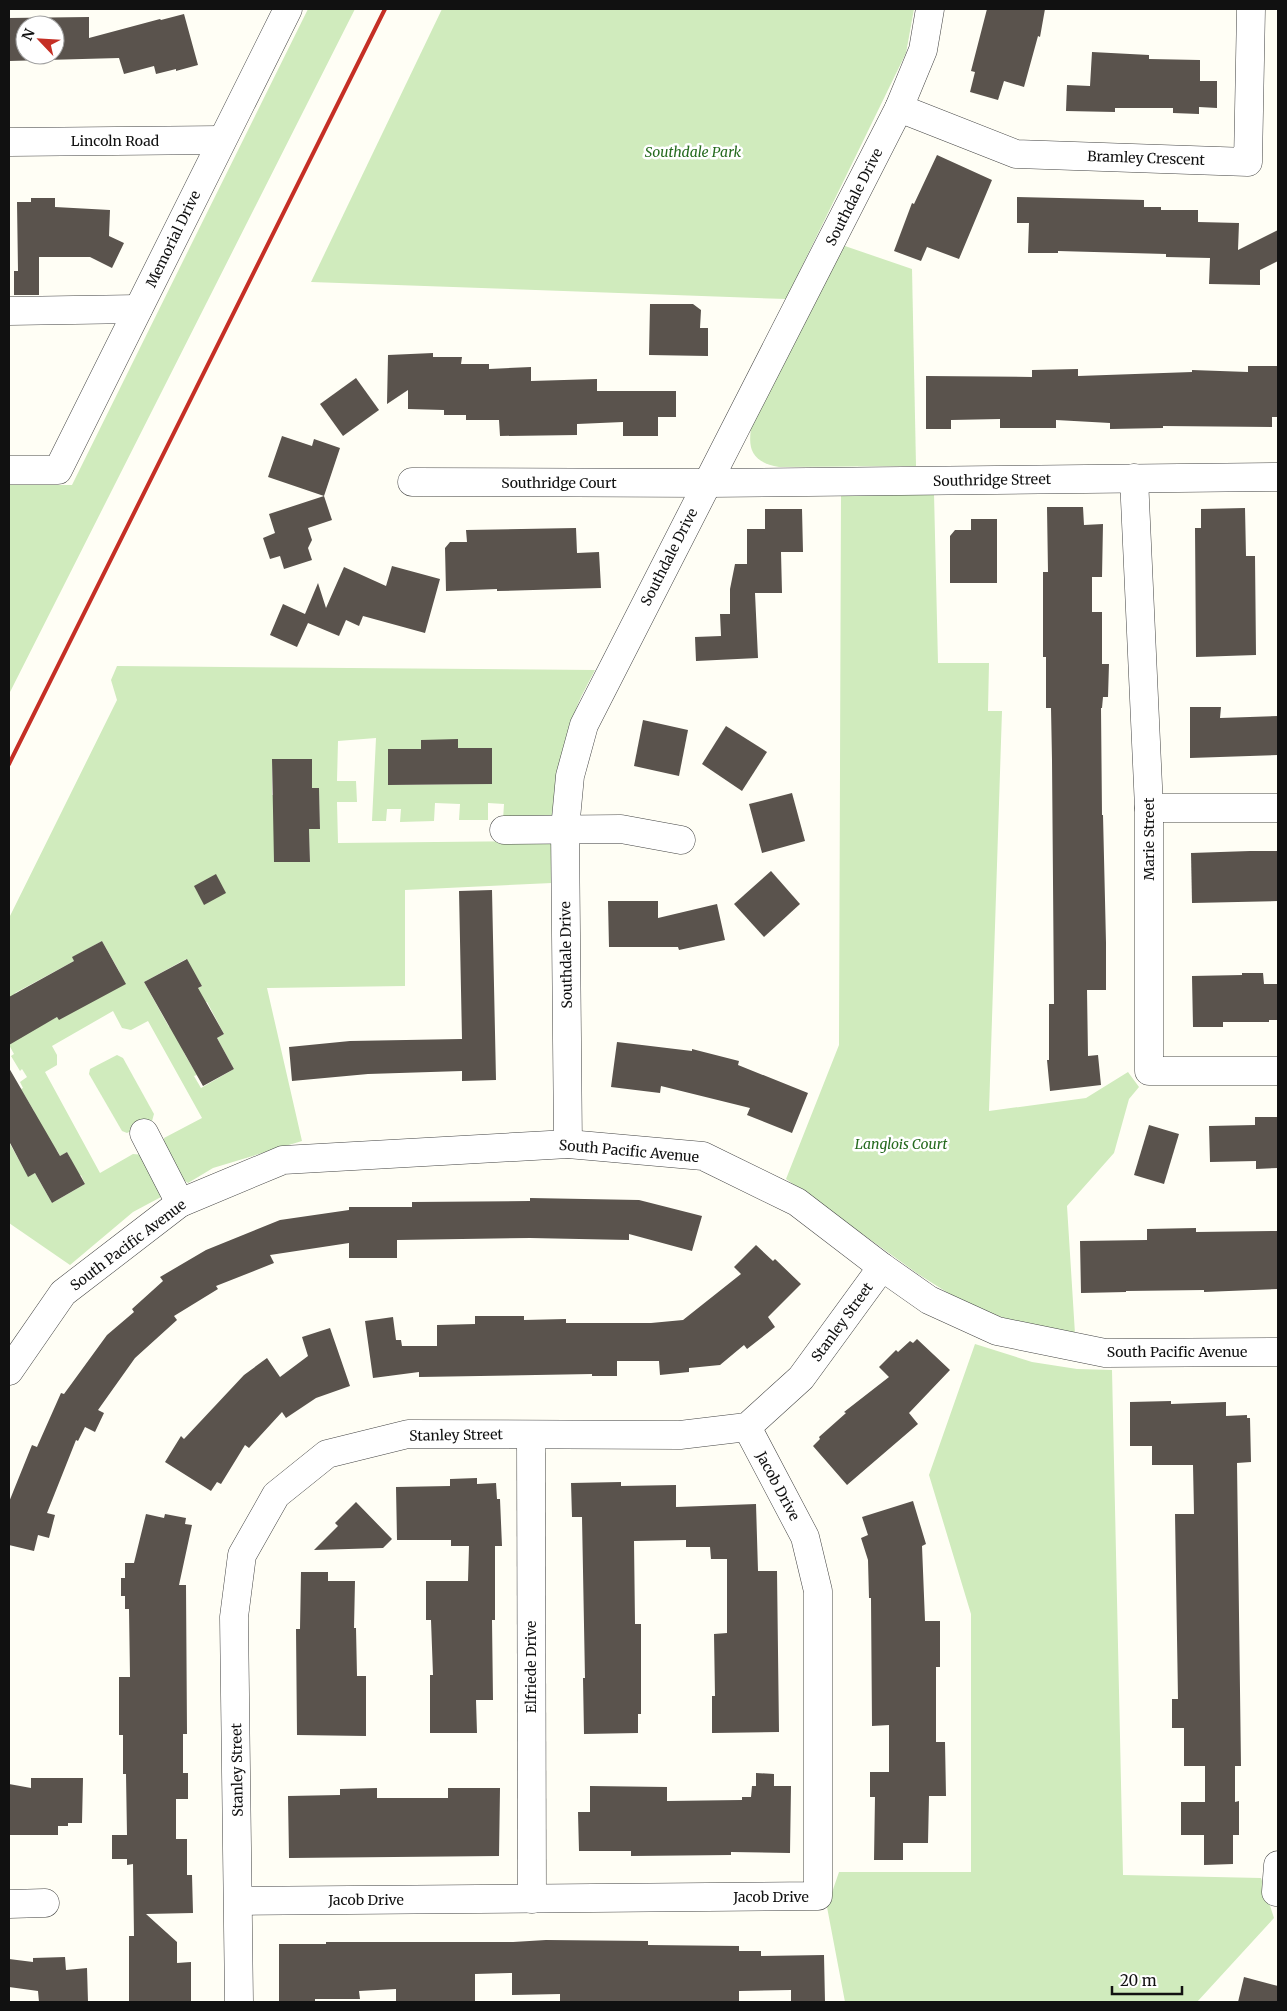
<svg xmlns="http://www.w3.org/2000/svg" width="1287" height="2011" font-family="Merriweather,serif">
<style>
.green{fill:#d0ebbd;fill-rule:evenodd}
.building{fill:#5a534d;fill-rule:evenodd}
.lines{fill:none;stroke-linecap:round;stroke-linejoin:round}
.minor-casing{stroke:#444;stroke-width:29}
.minor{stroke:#fff;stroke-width:28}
.rail{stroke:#c52f25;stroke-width:4}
.labels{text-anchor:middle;stroke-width:5;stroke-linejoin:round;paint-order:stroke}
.street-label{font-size:14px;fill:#111;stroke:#fff}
.park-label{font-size:14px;font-style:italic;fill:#266b1f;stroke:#fff}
</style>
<rect width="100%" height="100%" fill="#fffef5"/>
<!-- green -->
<g class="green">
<polygon points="308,9 355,9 9,694 9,485 72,485"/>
<polygon points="442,9 914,9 906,53 786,299 311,282"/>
<path d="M842,245L912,269L916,466L779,467C751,462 747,449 752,423Z"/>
<polygon points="934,493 938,663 989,663 988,711 1002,711 989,1111 1086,1098 1128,1072 1139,1087 1129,1099 1114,1153 1067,1206 1075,1334 1019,1323 987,1312 956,1298 918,1274 786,1179 839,1045 841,494"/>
<path d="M117,666L595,670C588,684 580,697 575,712C561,746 555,781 552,817L503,820L504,804L488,803V820H459L460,804L435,803L434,821L400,822L401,809H387L386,821H372L376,738L338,741L337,781H356L357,802H337L338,843L543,841L552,844V883L405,890V986L267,988L302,1141L213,1168L188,1183C174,1173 162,1156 164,1138L202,1118L148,1021L131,1030L122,1028L113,1011L52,1046L57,1055V1065L45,1072L100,1173L133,1154L145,1155L161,1184V1197L133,1212L70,1265L9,1223V1126L34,1111L21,1089L23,1088L20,1082L27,1077L22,1069L20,1071L11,1056L14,1054L9,1045V918L117,700L111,680ZM458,739V748H492V784L388,785V749H421ZM272,759H312V788L319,789L320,829H309L310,862H274V827L281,795H272ZM102,941L119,971L123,985L59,1019L57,1017L35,1029L15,993L74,961L73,957ZM186,959L202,986L194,991L202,1005L207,1002L224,1034L217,1038L234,1069L201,1088L194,1076L197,1075L184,1053L178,1023L169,1027L144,982ZM42,1126L54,1151L57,1150L60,1156L67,1152L71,1159L69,1161L78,1177L81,1175L85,1184L52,1203L35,1173L28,1176L10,1144Z"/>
<polygon points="117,1055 123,1058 154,1114 152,1121 127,1133 122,1131 89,1074 90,1069"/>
<polygon points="975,1344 1032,1362 1077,1369 1112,1370 1123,1875 1261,1878 1274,1918 1197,2002 845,2002 827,1907 839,1872 971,1872 971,1614 929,1475"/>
</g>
<!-- building -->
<g class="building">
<polygon points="987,9 1045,9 1040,37 1038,36 1024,87 1004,81 998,100 970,92 975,72 971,71"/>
<path d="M184,14L198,65L176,71V69L156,74L154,66L124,74L119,58L9,61V18L89,17V38L160,19L161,20ZM25,25H55V55H25Z"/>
<polygon points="1092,52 1149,55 1149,59 1200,60 1200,81 1217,81 1217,108 1199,107 1199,114 1173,113 1173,108 1115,108 1115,112 1066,111 1067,85 1090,86"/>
<polygon points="937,155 992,180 959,259 927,247 921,261 894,251 912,203 914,204"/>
<polygon points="1017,197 1144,200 1144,207 1161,207 1161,210 1198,210 1198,222 1239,223 1238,250 1278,230 1278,261 1260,270 1260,285 1209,284 1210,258 1166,257 1166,254 1058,251 1058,253 1028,253 1029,223 1017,223"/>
<polygon points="31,198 55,198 55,207 110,210 109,236 124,243 112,268 90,257 39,257 39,295 14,295 14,271 18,271 17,202 31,202"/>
<polygon points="650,304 693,304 701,310 700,328 708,328 708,356 649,355"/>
<polygon points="433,353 433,357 462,357 461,364 489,364 489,369 531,367 531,381 597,379 597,391 676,391 676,417 658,417 658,436 623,436 623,422 577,424 577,435 500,436 499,420 466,420 466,415 444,415 444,410 408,409 408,390 387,404 388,355"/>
<polygon points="1248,366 1278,366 1278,417 1272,417 1272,427 1163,426 1163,428 1110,429 1110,423 1056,420 1056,428 1000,428 1000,419 951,420 951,429 926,429 926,376 1032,377 1032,370 1078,369 1078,376 1192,372 1192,370 1248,372"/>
<polygon points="356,378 379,410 343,436 320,404"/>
<polygon points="282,436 312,446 314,439 340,448 324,496 332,520 308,528 312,540 308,548 312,560 284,569 280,556 270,559 263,538 275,533 269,514 324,496 268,477"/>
<polygon points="1047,507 1083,507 1084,525 1103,524 1102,577 1092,577 1092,612 1102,612 1102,664 1109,664 1108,697 1103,697 1102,708 1101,708 1102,815 1103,815 1106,943 1106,990 1087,990 1088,1056 1098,1055 1101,1085 1050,1091 1047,1060 1049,1060 1049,1004 1054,1004 1052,760 1051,708 1046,708 1046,657 1043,657 1043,572 1048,572"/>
<polygon points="1245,508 1246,556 1255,556 1256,655 1196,657 1195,528 1201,528 1201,509"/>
<polygon points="765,509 802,509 803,552 781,552 782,593 755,593 758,658 696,661 695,637 721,636 720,614 730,614 730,589 735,564 747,564 747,529 765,529"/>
<polygon points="971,519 997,519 997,583 950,583 950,536 955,530 971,530"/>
<polygon points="576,528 577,553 599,552 601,588 497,591 497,589 446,591 445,548 450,542 467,542 466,530"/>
<polygon points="392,566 440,579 425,633 363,616 359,626 346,620 339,636 308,623 297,647 270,635 283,604 305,614 318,583 326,608 344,567 386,586"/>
<polygon points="1190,707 1221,707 1220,718 1278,716 1278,755 1190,758"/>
<polygon points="643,720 688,730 679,776 634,766"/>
<polygon points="726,726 767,752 742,791 702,764"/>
<polygon points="458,739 458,748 492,748 492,784 388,785 388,749 421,749 421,740"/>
<polygon points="272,759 312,759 312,788 319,788 320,829 309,829 310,862 274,862"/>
<polygon points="792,793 805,841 762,853 749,804"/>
<polygon points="1250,851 1278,851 1278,901 1192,903 1191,853"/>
<polygon points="771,871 800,904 764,937 734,904"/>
<polygon points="216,874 226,893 204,905 194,886"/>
<polygon points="492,890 496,1080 462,1081 462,1071 368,1074 292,1081 289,1047 350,1041 462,1039 459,891"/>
<polygon points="608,901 658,901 658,918 717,904 725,940 679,950 678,947 609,947"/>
<polygon points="102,941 126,984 59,1020 57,1017 9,1045 9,997 74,961 72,957"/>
<polygon points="187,959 202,986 198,988 224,1034 217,1038 234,1069 203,1086 144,982"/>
<polygon points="1242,973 1263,973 1264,984 1278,984 1278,1020 1269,1020 1269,1022 1223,1022 1223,1027 1193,1027 1192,976 1242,975"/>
<polygon points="617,1042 692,1051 692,1049 739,1061 738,1065 808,1093 792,1133 747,1115 750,1108 661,1086 660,1093 611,1087"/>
<polygon points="9,1068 60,1156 67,1152 85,1184 52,1203 35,1173 28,1177 9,1141"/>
<polygon points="1255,1117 1278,1117 1278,1168 1256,1169 1256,1161 1210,1162 1209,1126 1255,1125"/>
<polygon points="1149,1125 1179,1134 1164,1184 1134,1175"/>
<polygon points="530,1198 639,1200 702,1216 692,1251 629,1234 629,1240 530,1238 397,1240 397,1258 349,1258 349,1243 270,1255 274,1263 216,1286 218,1289 174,1316 177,1320 135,1358 98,1410 104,1413 95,1432 85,1427 78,1441 76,1440 47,1513 55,1515 49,1538 38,1535 34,1551 9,1545 9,1502 32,1445 37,1447 61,1393 64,1394 107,1335 134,1312 132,1309 163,1281 160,1277 206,1250 280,1220 349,1210 349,1207 412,1207 412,1202 530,1201"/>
<polygon points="1196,1228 1196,1232 1278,1231 1278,1289 1204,1292 1204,1290 1126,1291 1126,1292 1081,1293 1080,1241 1147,1240 1147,1229"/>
<polygon points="756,1245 773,1261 775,1259 801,1284 768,1317 775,1327 747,1349 744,1345 720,1365 689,1368 689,1372 660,1375 659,1361 617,1361 617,1376 592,1376 592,1374 419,1377 419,1372 373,1378 365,1321 393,1317 396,1340 401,1340 402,1346 437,1346 437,1325 475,1324 475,1316 524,1316 524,1320 566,1319 566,1323 651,1323 683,1320 741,1274 734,1267"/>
<polygon points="330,1328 350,1386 316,1398 286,1418 282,1412 249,1448 245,1445 221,1484 217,1482 211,1491 165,1462 181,1436 184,1439 244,1375 267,1358 280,1377 308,1356 302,1337"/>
<polygon points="917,1339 950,1370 909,1413 918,1424 847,1485 813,1446 820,1439 819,1437 846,1413 844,1412 889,1377 879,1367 896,1350 898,1352 910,1341 913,1343"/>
<polygon points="1171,1401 1171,1404 1226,1402 1226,1416 1247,1415 1247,1418 1250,1418 1251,1462 1237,1463 1241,1766 1235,1766 1235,1802 1239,1801 1239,1835 1233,1835 1233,1864 1204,1865 1204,1835 1181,1835 1181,1802 1205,1802 1205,1766 1184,1766 1184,1728 1172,1728 1172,1699 1178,1699 1175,1514 1194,1514 1193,1465 1152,1465 1152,1446 1130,1446 1130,1402"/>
<polygon points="477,1478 477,1484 496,1483 497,1499 500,1499 502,1546 495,1546 495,1620 492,1620 493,1700 476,1700 477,1733 430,1733 430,1675 433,1675 431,1620 426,1620 426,1581 468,1581 469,1546 451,1546 451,1540 397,1540 396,1487 450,1486 450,1479"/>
<polygon points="621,1482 621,1486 676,1485 676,1507 756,1504 758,1571 777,1571 779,1732 712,1733 712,1696 715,1696 714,1634 727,1633 727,1559 711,1559 710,1547 686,1547 686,1540 634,1541 635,1624 641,1624 641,1714 638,1714 638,1733 584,1734 583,1678 585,1678 582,1517 572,1517 571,1483"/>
<polygon points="913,1501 926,1544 922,1546 925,1621 940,1621 940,1667 936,1667 936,1742 945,1742 946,1796 929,1796 928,1843 903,1843 903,1860 874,1860 875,1797 870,1797 870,1772 889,1772 889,1725 872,1726 871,1598 869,1598 868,1560 861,1538 868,1535 862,1517"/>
<polygon points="356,1502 392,1539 383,1548 314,1550 338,1526 335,1523"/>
<polygon points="146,1514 164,1518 165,1514 186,1518 185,1524 192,1525 179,1585 186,1585 187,1734 183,1734 183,1773 188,1773 188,1799 176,1799 176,1839 187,1839 187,1875 192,1875 193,1913 146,1914 177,1942 177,1963 191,1962 191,2002 129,2002 129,1936 134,1936 133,1864 127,1865 127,1859 112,1859 112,1835 127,1835 126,1774 123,1774 123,1735 119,1735 119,1677 130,1677 129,1609 125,1609 125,1596 121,1596 121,1578 125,1578 125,1563 134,1563"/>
<polygon points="301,1572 328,1572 328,1581 355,1581 354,1628 356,1628 357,1676 366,1676 366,1736 297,1735 296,1629 300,1629"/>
<polygon points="756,1773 774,1774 774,1786 791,1786 790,1853 731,1852 731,1855 631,1856 631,1851 579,1851 578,1812 590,1812 590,1786 667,1787 667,1801 742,1800 742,1797 751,1797 752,1786 756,1786"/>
<polygon points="31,1778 83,1778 82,1823 68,1823 68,1826 58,1826 58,1835 9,1835 9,1784 31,1788"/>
<polygon points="377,1788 377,1798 448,1798 448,1788 500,1788 499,1856 289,1858 288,1796 340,1795 340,1789"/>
<polygon points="546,1940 648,1941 648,1945 739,1946 739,1951 761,1951 761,1956 824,1955 825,2002 791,2002 791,1990 739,1991 739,2002 560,2002 560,1994 512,1995 512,1973 475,1974 475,2002 396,2002 396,1989 359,1991 360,1999 315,1999 315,2002 279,2002 279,1944 326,1944 326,1942 513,1942"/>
<polygon points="65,1957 66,1970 87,1968 88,2002 39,2002 38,1991 9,1987 9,1959 33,1962 33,1958"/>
<polygon points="1244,1977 1278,1986 1278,2002 1238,2002"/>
</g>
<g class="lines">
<!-- minor casing -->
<g class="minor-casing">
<g id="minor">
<polyline points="899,108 1016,154 1248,162 1251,9"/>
<polyline points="9,142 221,140"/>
<polyline points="9,311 138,309"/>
<polyline points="9,470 58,470 288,9"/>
<polyline points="1134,478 1149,808 1149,1071 1278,1071"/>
<polyline points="412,482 707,483 1278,477"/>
<polyline points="1149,808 1278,808"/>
<polyline points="504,830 621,829 681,840"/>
<polyline points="144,1133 180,1203"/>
<polyline points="568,1144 565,829 570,776 584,725 899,108 923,50 930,9"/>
<polyline points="9,1371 63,1293 180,1203 283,1160 568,1144 703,1156 797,1202 882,1267 929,1300 997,1331 1105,1353 1278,1352"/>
<polyline points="531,1435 532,1899"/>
<polyline points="1278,1865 1276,1892 1278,1892"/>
<polyline points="239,1901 818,1896 818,1591 805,1537 747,1427"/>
<polyline points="9,1904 45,1903"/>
<polyline points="239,2002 234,1617 242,1555 276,1495 327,1454 408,1434 680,1435 747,1427 801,1378 882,1267"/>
</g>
</g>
<!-- minor -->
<use href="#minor" class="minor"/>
<!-- rail -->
<polyline class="rail" points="9,764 385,9"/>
</g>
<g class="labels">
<!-- street labels -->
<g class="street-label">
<text x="115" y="146">Lincoln Road</text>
<text transform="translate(1146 158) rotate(2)" y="5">Bramley Crescent</text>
<text transform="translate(854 197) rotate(-63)" y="5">Southdale Drive</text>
<text transform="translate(173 239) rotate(-64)" y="5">Memorial Drive</text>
<text transform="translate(992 480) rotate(-1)" y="5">Southridge Street</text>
<text x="559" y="488">Southridge Court</text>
<text transform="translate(669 557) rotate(-63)" y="5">Southdale Drive</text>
<text transform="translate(1149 839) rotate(-90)" y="5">Marie Street</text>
<text transform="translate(566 955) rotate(-91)" y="5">Southdale Drive</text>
<text transform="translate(629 1151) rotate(5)" y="5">South Pacific Avenue</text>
<text transform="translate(128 1245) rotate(-37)" y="5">South Pacific Avenue</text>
<text transform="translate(842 1322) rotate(-54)" y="5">Stanley Street</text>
<text x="1177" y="1357">South Pacific Avenue</text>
<text transform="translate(456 1435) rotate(-1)" y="5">Stanley Street</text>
<text transform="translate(778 1486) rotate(62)" y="5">Jacob Drive</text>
<text transform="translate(531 1667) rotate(-90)" y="5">Elfriede Drive</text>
<text transform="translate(237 1770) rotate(-91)" y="5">Stanley Street</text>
<text x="771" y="1902">Jacob Drive</text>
<text x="366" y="1905">Jacob Drive</text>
</g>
<!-- park labels -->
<g class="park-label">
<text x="693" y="157">Southdale Park</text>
<text x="901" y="1149">Langlois Court</text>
</g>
</g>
<!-- border -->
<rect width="1287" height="2011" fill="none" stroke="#111111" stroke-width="20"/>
<!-- north arrow -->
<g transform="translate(40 40) rotate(295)"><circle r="24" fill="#ffffff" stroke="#a0a0a0"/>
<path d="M0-4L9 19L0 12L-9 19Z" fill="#c52f25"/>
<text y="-8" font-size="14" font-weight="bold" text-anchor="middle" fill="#111111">N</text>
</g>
<!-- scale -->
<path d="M1112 1986v8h70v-8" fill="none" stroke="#111111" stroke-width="2.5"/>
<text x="1120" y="1986" font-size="15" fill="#111111" stroke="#ffffff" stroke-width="4" paint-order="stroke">20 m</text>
</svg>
